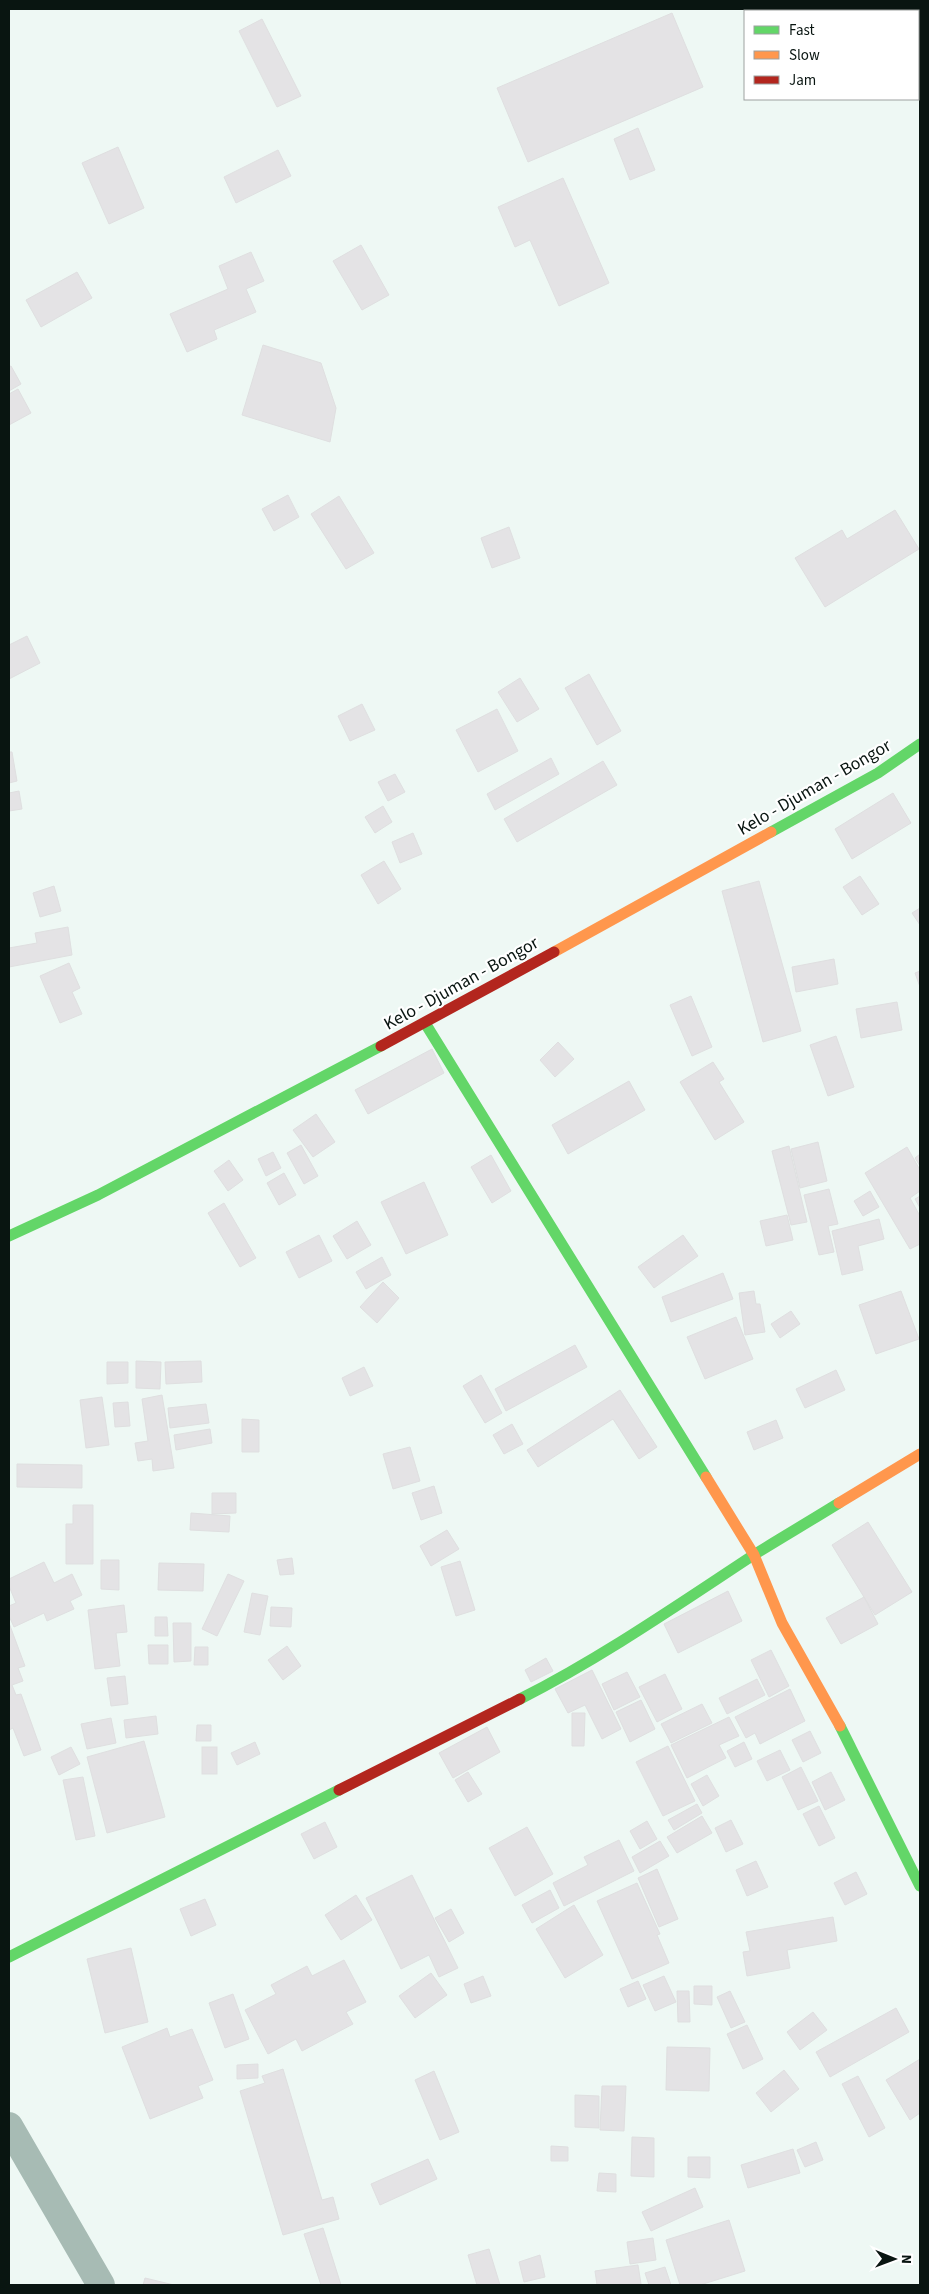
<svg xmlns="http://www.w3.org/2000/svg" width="929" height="2294" font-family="'Source Sans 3',sans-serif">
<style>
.building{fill:#e4e3e5;stroke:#dfdfe0}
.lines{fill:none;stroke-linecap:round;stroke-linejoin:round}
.street{stroke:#a7bbb4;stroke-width:28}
.fast{stroke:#63d668;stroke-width:11}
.slow{stroke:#ff974d;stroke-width:11}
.jam{stroke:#b3261e;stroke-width:11}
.labels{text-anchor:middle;stroke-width:4.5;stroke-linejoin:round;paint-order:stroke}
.street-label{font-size:18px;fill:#091511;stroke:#fff}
</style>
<rect width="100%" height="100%" fill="#eef8f4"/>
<!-- building -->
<g class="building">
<polygon points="672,13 703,87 528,162 497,88"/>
<polygon points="262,19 301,96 277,107 239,31"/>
<polygon points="638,128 655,170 630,180 614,139"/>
<polygon points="118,147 144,208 109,224 82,163"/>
<polygon points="278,150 291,176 236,203 224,177"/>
<polygon points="563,178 609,283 559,306 530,240 515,247 498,207"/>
<polygon points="361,245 389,295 362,310 333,261"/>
<polygon points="251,252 264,281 246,289 256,312 214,330 217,339 187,352 170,314 228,289 219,266"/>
<polygon points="77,272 92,298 41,327 26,300"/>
<polygon points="263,345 321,363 336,408 330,442 242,415"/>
<polygon points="11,366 21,384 9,391 9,367"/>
<polygon points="18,389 31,413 9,425 9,394"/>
<polygon points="288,495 299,517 274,531 262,509"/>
<polygon points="339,496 374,553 346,569 311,514"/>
<polygon points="895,510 919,549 825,607 795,558 842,530 847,539"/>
<polygon points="509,527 520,558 492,568 481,538"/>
<polygon points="27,636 40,663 9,679 9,645"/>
<polygon points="589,674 621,731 597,745 565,688"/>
<polygon points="520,678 539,709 517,722 498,692"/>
<polygon points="362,704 375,730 350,741 338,716"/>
<polygon points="497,709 518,751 478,772 456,730"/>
<polygon points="9,752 12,752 17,781 9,783"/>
<polygon points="551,758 559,774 495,810 487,794"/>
<polygon points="603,761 617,785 517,842 504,819"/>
<polygon points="395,774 405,792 388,801 378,782"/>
<polygon points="19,791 22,809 9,811 9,793"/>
<polygon points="893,793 911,823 852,859 835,829"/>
<polygon points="383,806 392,822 375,833 365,817"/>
<polygon points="413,833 422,854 400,863 392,842"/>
<polygon points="384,861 401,889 378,904 361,875"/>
<polygon points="860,876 879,904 862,915 843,887"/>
<polygon points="759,881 801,1031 763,1042 722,891"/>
<polygon points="54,886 61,911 40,917 33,893"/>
<polygon points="920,908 920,925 912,913"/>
<polygon points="68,927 72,955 9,967 9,948 37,943 35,933"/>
<polygon points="834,959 838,984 796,992 792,967"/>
<polygon points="69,963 80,988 72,992 82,1014 60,1023 40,976"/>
<polygon points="920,971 920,987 915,973"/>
<polygon points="691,996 712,1047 692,1056 670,1005"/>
<polygon points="897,1002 902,1030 861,1038 856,1009"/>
<polygon points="836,1036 854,1087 828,1096 810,1045"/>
<polygon points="558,1042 574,1059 555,1077 540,1060"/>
<polygon points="432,1049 444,1073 368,1114 355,1090"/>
<polygon points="713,1062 724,1079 719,1082 744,1122 715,1140 680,1082"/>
<polygon points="629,1081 645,1110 568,1154 552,1125"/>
<polygon points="316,1114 335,1142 313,1157 293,1130"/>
<polygon points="818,1142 827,1181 800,1188 791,1149"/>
<polygon points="301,1145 318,1176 304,1184 287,1153"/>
<polygon points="789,1146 807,1222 791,1225 772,1151"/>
<polygon points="907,1147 920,1170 920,1191 910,1198 920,1216 920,1244 910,1249 865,1173"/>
<polygon points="273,1152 281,1168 266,1176 258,1159"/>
<polygon points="920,1154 920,1166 915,1158"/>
<polygon points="491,1155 511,1191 492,1203 471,1167"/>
<polygon points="229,1160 243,1180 228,1191 214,1171"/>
<polygon points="284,1173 296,1195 279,1205 267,1183"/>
<polygon points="424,1182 448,1235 406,1254 381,1202"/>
<polygon points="829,1189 838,1224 828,1226 834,1252 819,1255 804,1195"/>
<polygon points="870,1191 879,1207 863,1216 854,1201"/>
<polygon points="920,1196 920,1208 915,1199"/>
<polygon points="224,1203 256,1258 240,1267 208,1213"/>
<polygon points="787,1215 793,1240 766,1246 760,1221"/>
<polygon points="879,1219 884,1239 858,1246 863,1270 842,1275 832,1231"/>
<polygon points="357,1221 371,1245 347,1259 333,1236"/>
<polygon points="319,1235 332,1261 299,1278 286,1252"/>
<polygon points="683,1235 698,1256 654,1288 638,1267"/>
<polygon points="382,1257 391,1275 366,1289 356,1272"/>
<polygon points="723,1273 733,1299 671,1322 662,1297"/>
<polygon points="383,1282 399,1298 377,1323 360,1307"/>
<polygon points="754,1291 756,1304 760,1304 765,1332 745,1335 739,1293"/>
<polygon points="901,1291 919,1339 876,1354 859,1305"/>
<polygon points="791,1311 800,1324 780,1338 771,1324"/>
<polygon points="736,1317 753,1359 705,1379 687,1337"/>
<polygon points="575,1345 587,1367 506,1411 495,1389"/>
<polygon points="136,1361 161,1362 160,1389 136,1388"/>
<polygon points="201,1361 202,1382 166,1384 165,1362"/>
<polygon points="107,1362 128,1362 128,1383 107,1384"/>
<polygon points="364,1367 373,1386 350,1396 342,1378"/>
<polygon points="836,1370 845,1390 805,1408 796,1389"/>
<polygon points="481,1375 502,1413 485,1423 463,1386"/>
<polygon points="620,1390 657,1447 639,1459 613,1419 538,1467 527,1450"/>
<polygon points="162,1395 174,1468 153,1471 152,1459 138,1461 135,1443 148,1441 142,1399"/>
<polygon points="102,1397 109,1445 86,1448 80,1400"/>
<polygon points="128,1402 130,1426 115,1427 113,1403"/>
<polygon points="206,1404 209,1423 170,1428 168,1408"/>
<polygon points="242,1419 259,1420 259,1452 242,1452"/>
<polygon points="776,1420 783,1438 754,1450 747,1432"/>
<polygon points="512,1424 523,1444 504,1454 493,1435"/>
<polygon points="210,1429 212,1443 176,1450 174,1435"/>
<polygon points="410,1447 420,1481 393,1489 383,1454"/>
<polygon points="17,1464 82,1465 82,1488 17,1487"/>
<polygon points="434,1486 442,1513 421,1520 412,1493"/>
<polygon points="212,1493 236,1493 236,1513 212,1514"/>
<polygon points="73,1505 93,1505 93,1564 66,1564 66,1524 73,1524"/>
<polygon points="191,1513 230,1516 229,1532 190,1530"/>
<polygon points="868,1522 912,1592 875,1615 832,1545"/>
<polygon points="447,1530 459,1549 431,1566 420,1546"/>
<polygon points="292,1558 294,1574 280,1575 277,1560"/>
<polygon points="101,1560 119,1560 119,1590 101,1589"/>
<polygon points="460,1561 475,1610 456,1616 441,1567"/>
<polygon points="44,1562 54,1583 72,1574 82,1595 70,1601 74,1609 47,1621 44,1613 14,1627 9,1616 9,1606 16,1603 9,1586 9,1579"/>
<polygon points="159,1563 204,1564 203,1591 158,1590"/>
<polygon points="228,1574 244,1581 217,1636 202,1629"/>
<polygon points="728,1591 742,1621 678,1653 664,1624"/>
<polygon points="252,1593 268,1596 260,1635 244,1632"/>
<polygon points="864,1597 878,1624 841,1644 826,1618"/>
<polygon points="124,1605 127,1632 116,1633 120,1666 95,1669 88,1610"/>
<polygon points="271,1607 292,1608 291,1627 270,1626"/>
<polygon points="155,1617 167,1617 168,1636 155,1636"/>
<polygon points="9,1623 25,1666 18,1668 23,1681 12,1685 16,1695 21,1694 41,1750 24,1756 13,1728 9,1730"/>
<polygon points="173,1623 191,1623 191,1661 174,1662"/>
<polygon points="148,1645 168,1645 168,1664 149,1664"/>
<polygon points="287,1646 301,1666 283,1680 268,1660"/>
<polygon points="195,1647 208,1647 208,1665 194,1665"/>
<polygon points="771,1650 789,1686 769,1697 751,1660"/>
<polygon points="546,1658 553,1671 531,1682 525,1670"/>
<polygon points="592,1670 621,1729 602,1739 585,1705 568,1713 555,1689"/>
<polygon points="627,1672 640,1697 614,1710 602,1684"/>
<polygon points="665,1674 682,1709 657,1722 639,1687"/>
<polygon points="125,1676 128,1704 111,1706 107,1678"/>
<polygon points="757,1679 765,1695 727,1714 719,1698"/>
<polygon points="790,1689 805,1721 760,1744 755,1733 746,1738 735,1717"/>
<polygon points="641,1700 655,1729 630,1742 616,1712"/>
<polygon points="702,1704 712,1723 671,1743 661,1724"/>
<polygon points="572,1713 585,1713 584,1746 572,1746"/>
<polygon points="156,1716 158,1734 126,1738 124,1720"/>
<polygon points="729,1717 739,1736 719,1745 726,1758 687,1778 671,1745"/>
<polygon points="111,1718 116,1743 87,1749 81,1724"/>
<polygon points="197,1725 211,1725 211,1741 196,1741"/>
<polygon points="487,1727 500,1752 453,1778 439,1753"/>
<polygon points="810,1731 821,1753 803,1762 792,1740"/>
<polygon points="144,1741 165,1817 107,1833 87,1757"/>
<polygon points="255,1742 260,1754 237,1765 231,1753"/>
<polygon points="744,1742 752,1759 735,1767 727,1751"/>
<polygon points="668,1746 695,1801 663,1816 636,1762"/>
<polygon points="71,1747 80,1764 59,1775 51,1757"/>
<rect x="202" y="1747" width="15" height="27"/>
<polygon points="780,1750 790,1770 767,1781 757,1761"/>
<polygon points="801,1767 818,1801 798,1810 782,1777"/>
<polygon points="468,1772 482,1794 468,1802 455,1780"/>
<polygon points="831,1772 845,1800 825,1810 812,1782"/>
<polygon points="707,1775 719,1796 703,1806 691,1784"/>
<polygon points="83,1777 95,1836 76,1840 63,1780"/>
<polygon points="697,1804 702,1813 674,1830 668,1820"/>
<polygon points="819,1806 835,1838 819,1846 803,1814"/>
<polygon points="702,1816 712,1833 677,1853 667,1837"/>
<polygon points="731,1820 743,1844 726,1852 715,1828"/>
<polygon points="647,1821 657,1839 640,1849 630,1831"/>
<polygon points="325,1822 337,1847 314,1859 301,1834"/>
<polygon points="527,1827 553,1874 515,1896 489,1848"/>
<polygon points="619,1840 634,1871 564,1906 553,1883 588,1865 584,1857"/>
<polygon points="660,1841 669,1856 640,1873 632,1857"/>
<polygon points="756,1861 768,1887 747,1896 736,1870"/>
<polygon points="657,1869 678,1919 659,1927 638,1878"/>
<polygon points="856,1872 867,1894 845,1905 834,1883"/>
<polygon points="412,1875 458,1968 439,1977 429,1955 401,1969 366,1898"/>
<polygon points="637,1883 660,1934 657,1935 669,1963 632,1979 597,1901"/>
<polygon points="550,1890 559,1908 532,1923 522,1905"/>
<polygon points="356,1895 372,1920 341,1940 325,1915"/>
<polygon points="205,1899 216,1925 191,1936 180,1909"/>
<polygon points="574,1905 603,1955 565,1978 536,1929"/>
<polygon points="451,1909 464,1933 449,1942 435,1918"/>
<polygon points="833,1917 837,1941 787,1950 790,1968 747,1976 743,1952 750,1951 746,1932"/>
<polygon points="131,1948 148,2022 105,2033 87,1959"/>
<polygon points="344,1960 366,2002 346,2012 353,2024 302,2051 296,2039 268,2054 245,2010 276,1994 271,1985 307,1966 312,1976"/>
<polygon points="431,1973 447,1995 415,2018 399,1996"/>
<polygon points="483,1976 491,1996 471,2003 464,1984"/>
<polygon points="664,1976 676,2002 655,2011 643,1985"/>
<polygon points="638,1981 646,1999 628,2007 620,1989"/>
<polygon points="694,1986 712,1986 712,2005 694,2004"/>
<polygon points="677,1991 689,1991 690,2022 678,2022"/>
<polygon points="730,1991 745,2022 731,2028 717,1997"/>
<polygon points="233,1994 249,2039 225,2048 209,2003"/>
<polygon points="896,2008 909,2032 830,2077 816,2052"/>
<polygon points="813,2012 827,2030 800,2050 787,2032"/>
<polygon points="747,2025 763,2059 743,2069 727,2034"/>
<polygon points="167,2028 170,2037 192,2029 213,2080 198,2086 203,2098 150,2119 122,2047"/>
<polygon points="667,2047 710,2048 709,2091 666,2090"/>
<polygon points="920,2059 920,2113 910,2120 886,2080"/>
<polygon points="258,2064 258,2078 237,2079 237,2065"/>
<polygon points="283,2069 322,2200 333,2197 339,2219 283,2235 240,2091 265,2083 262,2076"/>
<polygon points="784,2070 799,2089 771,2112 756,2093"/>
<polygon points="434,2071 459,2132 440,2140 415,2080"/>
<polygon points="858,2076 885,2128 869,2137 842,2084"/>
<polygon points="602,2086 626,2086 624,2131 600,2130"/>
<polygon points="575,2095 599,2096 599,2128 575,2127"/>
<polygon points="632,2137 654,2138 654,2177 631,2176"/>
<polygon points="816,2142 823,2160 805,2167 797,2150"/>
<polygon points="551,2146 568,2147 568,2161 551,2161"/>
<polygon points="793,2149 800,2173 748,2188 741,2165"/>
<polygon points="688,2157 710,2157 710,2178 688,2177"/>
<polygon points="428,2159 437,2179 380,2205 371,2184"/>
<polygon points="599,2173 616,2174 616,2192 597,2191"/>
<polygon points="695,2188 703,2207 651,2231 642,2212"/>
<polygon points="729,2220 745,2271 700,2285 680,2285 666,2240"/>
<polygon points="323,2228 341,2285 321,2285 304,2234"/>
<polygon points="653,2238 656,2260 630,2264 627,2242"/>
<polygon points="489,2249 500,2285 477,2285 468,2255"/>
<polygon points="540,2255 545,2277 524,2282 519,2262"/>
<polygon points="638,2265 641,2284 597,2285 595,2271"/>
<polygon points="665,2267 671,2285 649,2285 645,2273"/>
<polygon points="145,2278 174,2285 143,2285"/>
</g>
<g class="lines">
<!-- street -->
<polyline class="street" points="9,2126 101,2285"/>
<!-- fast -->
<g class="fast">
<polyline points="771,832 878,773 920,744"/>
<polyline points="425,1023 706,1477"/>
<polyline points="9,1236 98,1195 381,1046"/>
<path d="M520,1699C601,1658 676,1606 752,1556C781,1538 810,1521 839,1503"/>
<polyline points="840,1726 920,1886"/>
<polyline points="9,1957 339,1790"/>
</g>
<!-- slow -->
<g class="slow">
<polyline points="554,952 771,832"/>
<polyline points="706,1477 754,1555 782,1623 840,1726"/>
<polyline points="839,1503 920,1454"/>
</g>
<!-- jam -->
<g class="jam">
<polyline points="381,1046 554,952"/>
<polyline points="339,1790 520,1699"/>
</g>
</g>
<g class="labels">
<!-- street labels -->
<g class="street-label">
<text transform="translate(814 787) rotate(-30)" y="6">Kelo - Djuman - Bongor</text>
<text transform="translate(461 983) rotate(-29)" y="6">Kelo - Djuman - Bongor</text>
</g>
</g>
<!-- border -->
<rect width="929" height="2294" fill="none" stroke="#091511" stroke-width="20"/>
<!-- legend -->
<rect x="744" y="10" width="175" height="90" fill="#ffffff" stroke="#9da1a0"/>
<rect x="754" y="26" width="25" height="8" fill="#63d668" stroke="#9da1a0"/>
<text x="789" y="35" font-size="15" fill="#091511">Fast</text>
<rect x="754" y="51" width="25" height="8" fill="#ff974d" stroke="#9da1a0"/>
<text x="789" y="60" font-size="15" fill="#091511">Slow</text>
<rect x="754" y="76" width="25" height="8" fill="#b3261e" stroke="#9da1a0"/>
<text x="789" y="85" font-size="15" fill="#091511">Jam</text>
<!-- north arrow -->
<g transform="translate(894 2259) rotate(91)" stroke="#ffffff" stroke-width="4" paint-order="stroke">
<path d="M0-4L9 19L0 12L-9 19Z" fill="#091511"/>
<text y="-8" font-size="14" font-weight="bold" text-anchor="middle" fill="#091511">N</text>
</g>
</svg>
